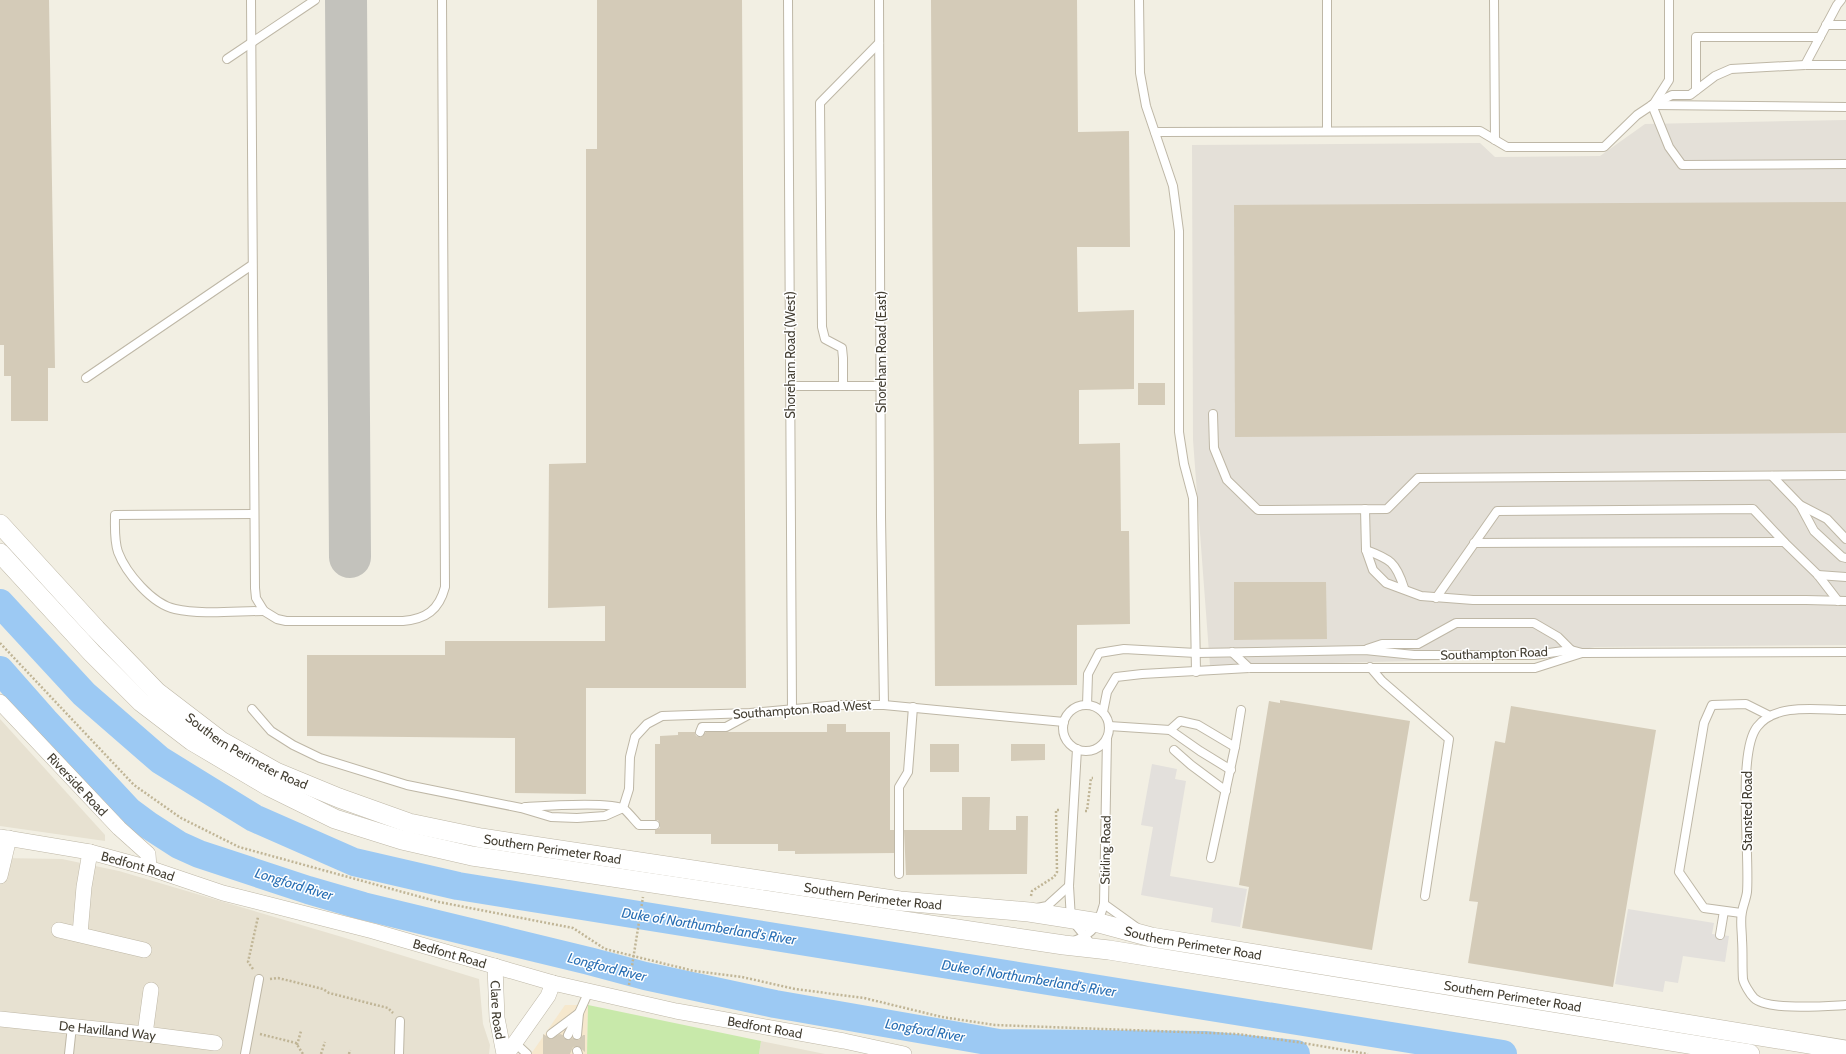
<svg xmlns="http://www.w3.org/2000/svg" width="1846" height="1054" font-family="Cabin,sans-serif">
<style>
.residential{fill:#e7e1d1}
.commercial{fill:#f6e8cd}
.industrial{fill:#e4e0d8}
.green{fill:#c8e9aa}
.parking{fill:#e3e0dc}
.lines{fill:none;stroke-linecap:round;stroke-linejoin:round}
.river{stroke:#9cc9f3;stroke-width:28}
.taxiway{stroke:#c3c2bc;stroke-width:42}
.building{fill:#d4cbb8}
.service-casing{stroke:#beb7a6;stroke-width:10}
.minor-casing{stroke:#beb7a6;stroke-width:16}
.tertiary-casing{stroke:#beb7a6;stroke-width:20}
.path{stroke:#c0b596;stroke-width:2.5;stroke-dasharray:2 2;stroke-linecap:butt}
.service{stroke:#fff;stroke-width:8}
.minor{stroke:#fff;stroke-width:15}
.tertiary{stroke:#fff;stroke-width:19}
.labels{text-anchor:middle;stroke-width:3;stroke-linejoin:round;paint-order:stroke}
.street-label{font-size:13px;fill:#443f33;stroke:#fff}
.water-label{font-size:14px;font-style:italic;fill:#296fb4;stroke:#fff}
</style>
<rect width="100%" height="100%" fill="#f2efe3"/>
<!-- residential -->
<g class="residential">
<polygon points="0,719 105,835 105,841 0,826"/>
<polygon points="0,858 62,859 119,871 342,937 479,979 483,1024 490,1045 489,1054 0,1054"/>
<polygon points="761,1041 825,1054 759,1054"/>
</g>
<!-- commercial -->
<polygon class="commercial" points="565,1005 588,1005 587,1054 531,1054"/>
<!-- industrial -->
<polygon class="industrial" points="1846,120 1846,645 1595,647 1532,658 1210,666 1193,440 1192,145 1480,143 1495,157 1600,156 1645,124"/>
<!-- green -->
<polygon class="green" points="588,1005 761,1041 759,1054 587,1054"/>
<!-- parking -->
<g class="parking">
<polygon points="1152,764 1177,769 1175,779 1186,781 1170,876 1247,889 1240,927 1211,922 1213,908 1141,895 1153,827 1141,825"/>
<polygon points="1628,909 1714,923 1712,934 1729,936 1725,962 1683,956 1678,983 1665,981 1663,992 1615,984"/>
</g>
<g class="lines">
<!-- river -->
<g class="river">
<polyline points="0,603 84,694 160,760 254,818 354,862 458,886 1503,1054"/>
<polyline points="0,670 45,721 129,811 148,825 179,845 199,854 308,890 363,906 589,961 645,976 775,1004 999,1043 1205,1045 1296,1054"/>
</g>
<!-- taxiway -->
<polyline class="taxiway" points="346,0 350,557"/>
</g>
<!-- building -->
<g class="building">
<polygon points="0,0 49,0 55,368 48,368 48,421 11,421 11,376 4,376 4,345 0,345"/>
<polygon points="597,0 742,0 746,688 586,688 586,794 515,793 515,738 307,736 307,655 445,655 445,641 605,641 605,606 548,608 549,464 586,463 586,149 597,149"/>
<polygon points="931,0 1077,0 1078,132 1129,131 1130,247 1077,247 1078,312 1134,310 1134,389 1079,390 1079,444 1120,443 1121,531 1129,531 1130,624 1077,625 1077,685 935,686"/>
<polygon points="1846,202 1846,433 1235,437 1234,205"/>
<rect x="1138" y="383" width="27" height="22"/>
<polygon points="1234,582 1326,582 1327,639 1234,640"/>
<polygon points="1280,700 1410,721 1372,950 1242,928 1249,887 1239,885 1269,701 1280,703"/>
<polygon points="1511,706 1656,730 1613,987 1468,963 1478,902 1469,901 1495,741 1505,743"/>
<polygon points="827,724 846,724 846,732 890,732 890,830 894,830 894,853 795,854 795,851 778,851 778,844 711,844 711,834 655,834 655,830 660,828 660,825 658,820 655,820 655,744 660,744 660,736 678,735 678,732 695,732 696,736 700,737 706,732 827,732"/>
<rect x="930" y="744" width="29" height="28"/>
<polygon points="1011,744 1045,744 1045,760 1011,761"/>
<polygon points="962,797 990,797 989,830 1016,830 1016,816 1028,816 1027,874 906,875 904,830 962,830"/>
<polygon points="543,1034 551,1039 560,1034 563,1035 564,1038 568,1040 573,1038 579,1040 583,1035 585,1035 585,1052 578,1046 573,1047 570,1054 543,1054"/>
</g>
<g class="lines">
<!-- service casing -->
<g class="service-casing">
<g id="service">
<path d="M251,0L255,588L256,598L264,611L277,619L286,621H403C426,619 439,610 445,587L442,0"/>
<polyline points="788,0 792,709"/>
<polyline points="879,0 881,517 884,705"/>
<polyline points="1139,0 1140,73 1146,106 1173,186 1179,231 1179,432 1184,464 1193,498 1196,672"/>
<polyline points="1327,0 1327,131"/>
<polyline points="1494,0 1495,140"/>
<polyline points="1826,25 1846,25"/>
<polyline points="227,59 315,0"/>
<polyline points="1805,65 1837,5 1841,0"/>
<polyline points="1696,90 1696,37 1820,37"/>
<polyline points="1652,105 1669,147 1682,165 1846,164"/>
<polyline points="1653,105 1846,107"/>
<polyline points="1653,105 1669,80 1669,0"/>
<polyline points="1155,132 1480,131 1507,147 1604,147 1637,115 1652,105 1672,95 1690,95 1715,76 1731,69 1805,65 1846,65"/>
<polyline points="86,378 252,265"/>
<polyline points="790,386 881,386"/>
<polyline points="843,386 843,358 842,348 825,339 822,327 820,103 879,43"/>
<polyline points="1213,414 1214,448 1227,480 1258,510 1387,509 1418,478 1844,475"/>
<polyline points="1772,476 1800,505 1814,531 1842,557 1846,558"/>
<polyline points="1800,505 1827,519 1846,539"/>
<polyline points="1365,509 1366,550 1373,570 1386,583 1421,596 1473,600 1806,600 1846,601"/>
<path d="M253,514L115,515C115,527 114,540 118,552C126,573 152,604 175,609C201,615 237,611 264,611"/>
<polyline points="1474,543 1784,542 1818,575 1838,601"/>
<path d="M1366,550C1390,559 1396,562 1404,588"/>
<polyline points="1818,575 1846,577"/>
<polyline points="1436,598 1497,511 1753,509 1784,542"/>
<polyline points="1367,649 1382,644 1418,644 1456,623 1534,623 1558,637 1571,650"/>
<polyline points="1232,652 1249,668"/>
<polyline points="1370,667 1382,681 1449,739 1425,896"/>
<polyline points="1087,705 1088,674 1099,653 1124,649 1196,653 1365,650 1414,655 1534,655 1571,650 1582,653 1846,652"/>
<circle cx="1086" cy="728" r="23"/>
<polyline points="252,709 271,731 293,745 320,758 407,785 521,808 551,817 577,818 605,816 623,808"/>
<path d="M1846,710C1819,710 1776,702 1757,727C1737,753 1750,855 1747,892C1746,899 1743,906 1742,912C1740,921 1742,931 1742,940C1743,953 1742,966 1743,979C1744,984 1750,994 1754,998C1767,1011 1826,1006 1846,1005"/>
<polyline points="1103,712 1107,692 1116,677 1142,674 1249,668 1535,668 1582,653"/>
<polyline points="1109,726 1170,730 1200,751 1231,770"/>
<polyline points="1170,730 1180,721 1198,725 1235,747"/>
<polyline points="700,732 702,727 726,727 750,714"/>
<polyline points="1077,749 1069,886 1071,919 1088,940"/>
<polyline points="1174,750 1191,765 1226,791"/>
<path d="M525,807C542,806 612,801 624,809C629,813 634,820 639,825H655"/>
<polyline points="623,808 629,789 630,757 635,737 647,724 662,716 750,713 838,705 884,705 1064,722"/>
<polyline points="1211,858 1235,747 1241,710"/>
<polyline points="899,874 899,787 908,772 913,707"/>
<polyline points="1104,904 1136,927"/>
<polyline points="1037,908 1047,906 1069,886"/>
<polyline points="1741,913 1704,908 1679,872 1704,723 1712,705 1746,704 1770,716"/>
<polyline points="1720,935 1724,911"/>
<path d="M1074,941C1094,933 1098,925 1104,904L1107,738"/>
<polyline points="551,1034 579,1013"/>
<polyline points="568,1035 577,1017"/>
<polyline points="577,1035 579,1013 589,991"/>
<polyline points="513,1041 527,1054"/>
<polyline points="577,1051 578,1054"/>
<polyline points="69,1054 72,1026"/>
<polyline points="245,1054 259,979"/>
<polyline points="399,1054 400,1021"/>
</g>
</g>
<!-- minor casing -->
<g class="minor-casing">
<g id="minor">
<path id="s1" d="M0,702L119,828L148,854L149,868"/>
<path id="s2" d="M0,837L90,852L149,868L223,893L373,931L553,983L676,1011L844,1041L904,1054"/>
<polyline points="0,876 9,838"/>
<polyline points="59,930 144,950"/>
<polyline points="80,934 84,887 90,852"/>
<path id="s3" d="M495,966L497,1018L504,1054"/>
<path id="s4" d="M0,1019L145,1034L215,1043"/>
<polyline points="145,1034 151,990"/>
<polyline points="507,1054 548,996 553,983"/>
</g>
</g>
<!-- tertiary casing -->
<g class="tertiary-casing">
<g id="tertiary">
<path id="s5" d="M0,524L96,629L157,692L221,741L276,772L339,798L409,823L481,838L900,901L1029,912L1099,923L1151,937L1846,1050"/>
<polyline points="0,553 92,653 141,702 192,741 268,786 335,819 402,840 472,856 1064,945 1109,950 1750,1054"/>
</g>
</g>
<!-- path -->
<g class="path">
<polyline points="0,643 134,785 181,818 239,847 439,902 573,928 605,949 694,971 742,977 795,989 864,998 942,1017 995,1025 1237,1034 1297,1042 1368,1054"/>
<polyline points="1085,811 1087,811 1091,778 1093,778"/>
<polyline points="1031,896 1032,891 1054,877 1057,872 1056,810 1059,810"/>
<polyline points="253,969 248,962 258,917"/>
<polyline points="270,979 278,978 323,989 329,993 388,1008 393,1013"/>
<polyline points="629,985 643,897"/>
<polyline points="260,1034 296,1043 303,1054"/>
<polyline points="297,1045 301,1031"/>
<polyline points="321,1054 325,1042"/>
<polyline points="349,1054 350,1050"/>
</g>
<!-- service -->
<use href="#service" class="service"/>
<!-- minor -->
<use href="#minor" class="minor"/>
<!-- tertiary -->
<use href="#tertiary" class="tertiary"/>
</g>
<g class="labels">
<!-- street labels -->
<g class="street-label">
<text transform="translate(881 352) rotate(-90)" y="5">Shoreham Road (East)</text>
<text transform="translate(790 355) rotate(-90)" y="5">Shoreham Road (West)</text>
<text transform="translate(1494 653) rotate(-2)" y="5">Southampton Road</text>
<text transform="translate(802 709) rotate(-4)" y="5">Southampton Road West</text>
<text dy="5" stroke="none"><textPath href="#s5" startOffset="338">Southern Perimeter Road</textPath></text>
<text dy="5" stroke="none"><textPath href="#s1" startOffset="113">Riverside Road</textPath></text>
<text transform="translate(1747 811) rotate(-90)" y="5">Stansted Road</text>
<text dy="5" stroke="none"><textPath href="#s5" startOffset="662">Southern Perimeter Road</textPath></text>
<text transform="translate(1105 850) rotate(-89)" y="5">Stirling Road</text>
<text dy="5" stroke="none"><textPath href="#s2" startOffset="141">Bedfont Road</textPath></text>
<text dy="5" stroke="none"><textPath href="#s5" startOffset="986">Southern Perimeter Road</textPath></text>
<text dy="5" stroke="none"><textPath href="#s5" startOffset="1310">Southern Perimeter Road</textPath></text>
<text dy="5" stroke="none"><textPath href="#s2" startOffset="465">Bedfont Road</textPath></text>
<text dy="5" stroke="none"><textPath href="#s5" startOffset="1634">Southern Perimeter Road</textPath></text>
<text dy="5" stroke="none"><textPath href="#s3" startOffset="44">Clare Road</textPath></text>
<text dy="5" stroke="none"><textPath href="#s2" startOffset="789">Bedfont Road</textPath></text>
<text dy="5" stroke="none"><textPath href="#s4" startOffset="108">De Havilland Way</textPath></text>
</g>
<!-- water labels -->
<g class="water-label">
<text transform="translate(294 884) rotate(17)" y="5">Longford River</text>
<text transform="translate(709 926) rotate(9)" y="5">Duke of Northumberland's River</text>
<text transform="translate(607 967) rotate(14)" y="5">Longford River</text>
<text transform="translate(1029 978) rotate(9)" y="5">Duke of Northumberland's River</text>
<text transform="translate(925 1030) rotate(10)" y="5">Longford River</text>
</g>
</g>
</svg>
